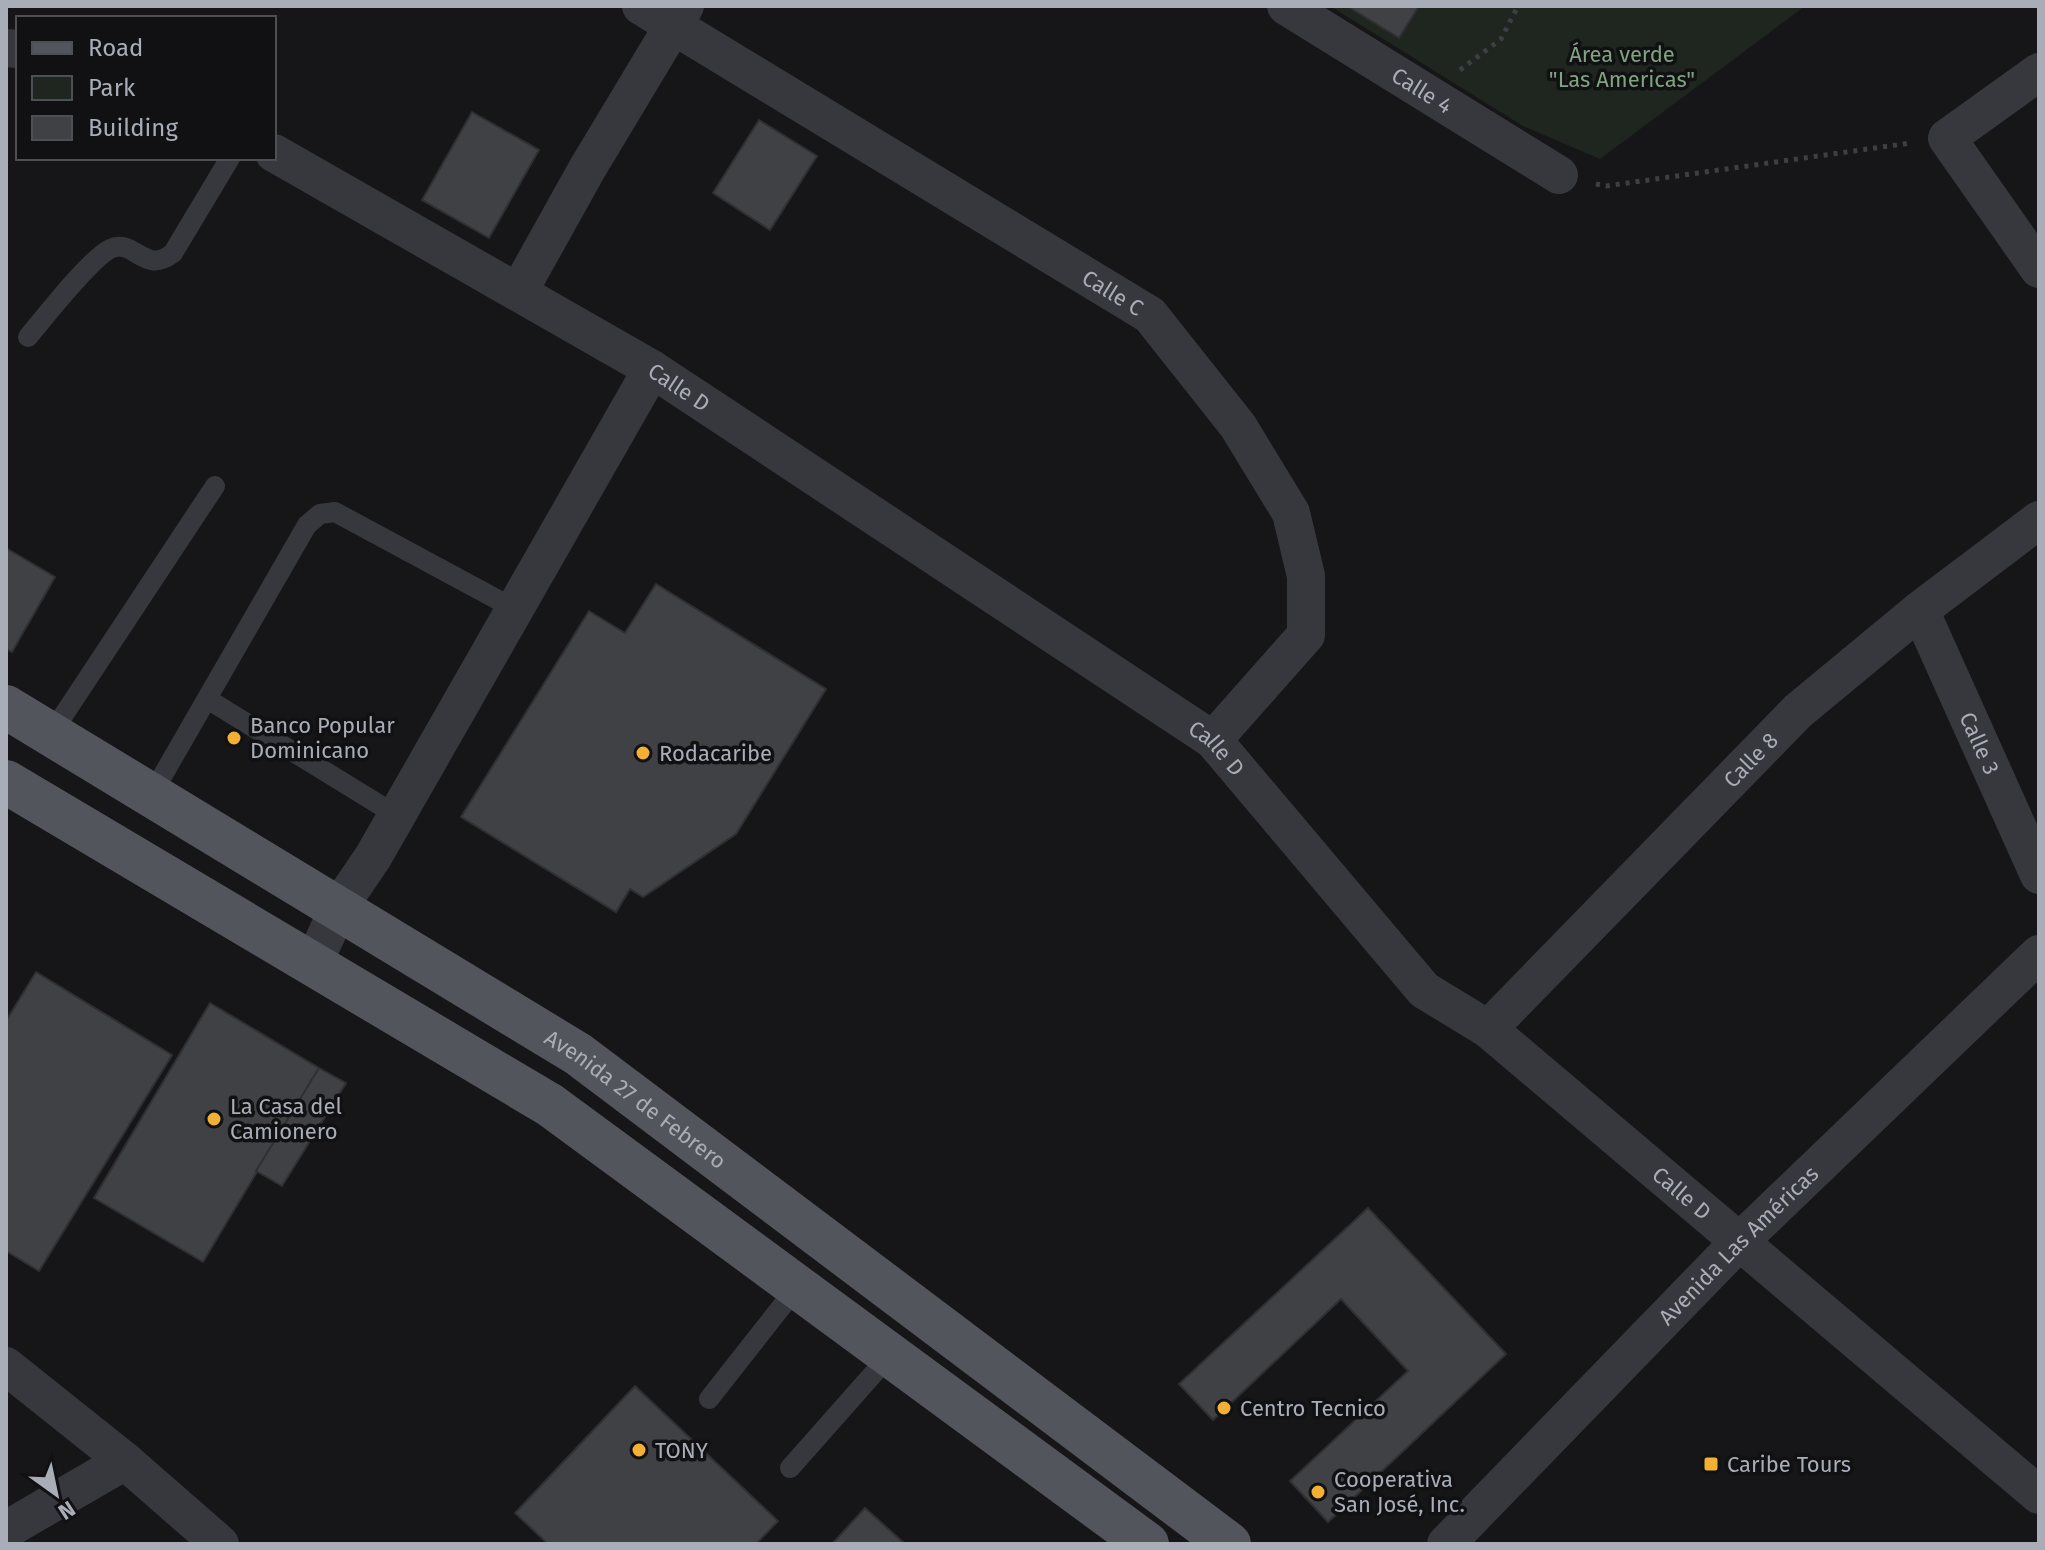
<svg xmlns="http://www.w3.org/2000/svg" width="2045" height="1550" font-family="'Fira Sans',sans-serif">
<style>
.green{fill:#1e261f}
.building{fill:#404145;stroke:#303034;stroke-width:2}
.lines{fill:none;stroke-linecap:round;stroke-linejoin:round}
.path{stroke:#3d3f44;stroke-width:5;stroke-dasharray:4 6;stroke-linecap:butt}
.service{stroke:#37383d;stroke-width:20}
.minor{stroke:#37383d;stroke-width:38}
.primary{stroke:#53555c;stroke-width:44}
.poi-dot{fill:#f2b134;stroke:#111113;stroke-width:3}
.labels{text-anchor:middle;stroke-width:7;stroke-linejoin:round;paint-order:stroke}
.park-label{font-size:22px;fill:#7fa381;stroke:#111113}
.street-label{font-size:22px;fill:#a8adb8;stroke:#111113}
.poi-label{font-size:22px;fill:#a8adb8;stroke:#111113;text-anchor:start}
</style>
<rect width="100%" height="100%" fill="#161618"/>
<!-- green -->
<polygon class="green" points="1330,6 1805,6 1600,159 1523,126"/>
<!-- building -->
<g class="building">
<polygon points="1347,6 1419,6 1399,38"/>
<polygon points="472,112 539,150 489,238 422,200"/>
<polygon points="759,120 817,156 770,230 713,193"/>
<polygon points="6,548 55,577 12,652 6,649"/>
<polygon points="656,584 826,689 736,834 643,897 630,889 616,912 461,817 589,611 625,633"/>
<polygon points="36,972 172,1055 39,1271 6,1251 6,1021"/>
<polygon points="210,1003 319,1068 203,1262 94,1198"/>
<polygon points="319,1068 346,1083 282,1186 256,1171"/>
<polygon points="1368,1208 1506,1354 1328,1522 1290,1481 1408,1371 1341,1299 1213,1420 1179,1384"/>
<polygon points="635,1386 778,1521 756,1544 548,1544 515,1513"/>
<polygon points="865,1508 905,1544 832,1544"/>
</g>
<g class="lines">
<!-- path -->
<g class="path">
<polyline points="1460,70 1501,39 1518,6"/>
<polyline points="1596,184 1606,186 1910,143"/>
</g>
<!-- service -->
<g class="service">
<path d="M28,337C45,317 89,260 110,249C134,237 144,276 173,253L230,158"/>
<polyline points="209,700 396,815"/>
<polyline points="51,734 215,486"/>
<polyline points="152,794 307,525 320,514 335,512 515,609"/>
<polyline points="709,1399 797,1287"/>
<polyline points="790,1468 890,1355"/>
</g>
<!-- minor -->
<g class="minor">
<path id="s1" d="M641,6L1150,315L1238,426L1291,513L1306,576V635L1213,740"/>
<path id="s2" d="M1286,6L1559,175"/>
<polyline points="6,48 18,49"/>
<polyline points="2039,72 1947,138 2039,269"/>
<path id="s3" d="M274,153L652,369L1213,740L1424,990L1488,1029L2039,1495"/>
<polyline points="519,291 587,169 685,6"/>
<path id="s4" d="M1920,610L2039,875"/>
<polyline points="313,964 339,907 373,857 652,369"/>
<path id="s5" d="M1488,1029L1798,711L1920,610L2039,520"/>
<polyline points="6,1366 125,1461 220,1544"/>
<polyline points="6,1530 125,1461"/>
<path id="s6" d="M1446,1544L1739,1242L2039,954"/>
</g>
<!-- primary -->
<g class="primary">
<path id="s7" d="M6,707L578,1054L1229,1544"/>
<polyline points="6,782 550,1105 1147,1544"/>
</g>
</g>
<!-- markers -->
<g class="poi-dot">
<circle cx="234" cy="738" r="8"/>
<circle cx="643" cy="753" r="8"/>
<circle cx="214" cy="1119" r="8"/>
<circle cx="1224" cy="1408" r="8"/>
<circle cx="639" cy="1450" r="8"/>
<rect x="1703" y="1456" width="16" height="16" rx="4"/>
<circle cx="1318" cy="1492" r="8"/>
</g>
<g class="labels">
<!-- park labels -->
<g class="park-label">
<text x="1622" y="62">Área verde<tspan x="1622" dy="25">"Las Americas"</tspan></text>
</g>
<!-- street labels -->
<g class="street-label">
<text dy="8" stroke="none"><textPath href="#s2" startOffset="160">Calle 4</textPath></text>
<text dy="8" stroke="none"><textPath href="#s1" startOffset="552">Calle C</textPath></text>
<text dy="8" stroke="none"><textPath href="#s3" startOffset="468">Calle D</textPath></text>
<text dy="8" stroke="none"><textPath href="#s4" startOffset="146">Calle 3</textPath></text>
<text dy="8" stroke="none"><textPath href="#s3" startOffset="1116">Calle D</textPath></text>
<text dy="8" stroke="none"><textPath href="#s5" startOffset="376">Calle 8</textPath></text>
<text dy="8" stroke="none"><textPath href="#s7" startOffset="742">Avenida 27 de Febrero</textPath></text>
<text dy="8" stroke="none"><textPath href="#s3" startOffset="1764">Calle D</textPath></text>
<text dy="8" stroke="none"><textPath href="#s6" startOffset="418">Avenida Las Américas</textPath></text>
</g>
<!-- poi labels -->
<g class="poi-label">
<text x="250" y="733">Banco Popular<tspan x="250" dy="25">Dominicano</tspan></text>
<text x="659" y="761">Rodacaribe</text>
<text x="230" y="1114">La Casa del<tspan x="230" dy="25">Camionero</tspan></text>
<text x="1240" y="1416">Centro Tecnico</text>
<text x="655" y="1458">TONY</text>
<text x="1727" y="1472">Caribe Tours</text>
<text x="1334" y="1487">Cooperativa<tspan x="1334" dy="25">San José, Inc.</tspan></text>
</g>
</g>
<!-- border -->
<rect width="2045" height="1550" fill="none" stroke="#a8adb8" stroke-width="16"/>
<!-- legend -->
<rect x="16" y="16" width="260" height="144" fill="#111113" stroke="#4d4f55" stroke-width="2"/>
<rect x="32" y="42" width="40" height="12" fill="#53555c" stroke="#4d4f55" stroke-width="2"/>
<text x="88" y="56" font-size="24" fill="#a8adb8">Road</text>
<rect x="32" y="76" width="40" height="24" fill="#1e261f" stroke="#4d4f55" stroke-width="2"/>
<text x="88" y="96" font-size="24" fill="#a8adb8">Park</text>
<rect x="32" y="116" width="40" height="24" fill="#404145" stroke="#4d4f55" stroke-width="2"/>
<text x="88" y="136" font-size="24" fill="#a8adb8">Building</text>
<!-- north arrow -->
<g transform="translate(56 1494) rotate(147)" stroke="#111113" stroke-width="6" paint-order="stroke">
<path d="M0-6L14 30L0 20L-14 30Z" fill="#a8adb8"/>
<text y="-12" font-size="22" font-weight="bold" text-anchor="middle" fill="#a8adb8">N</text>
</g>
</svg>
